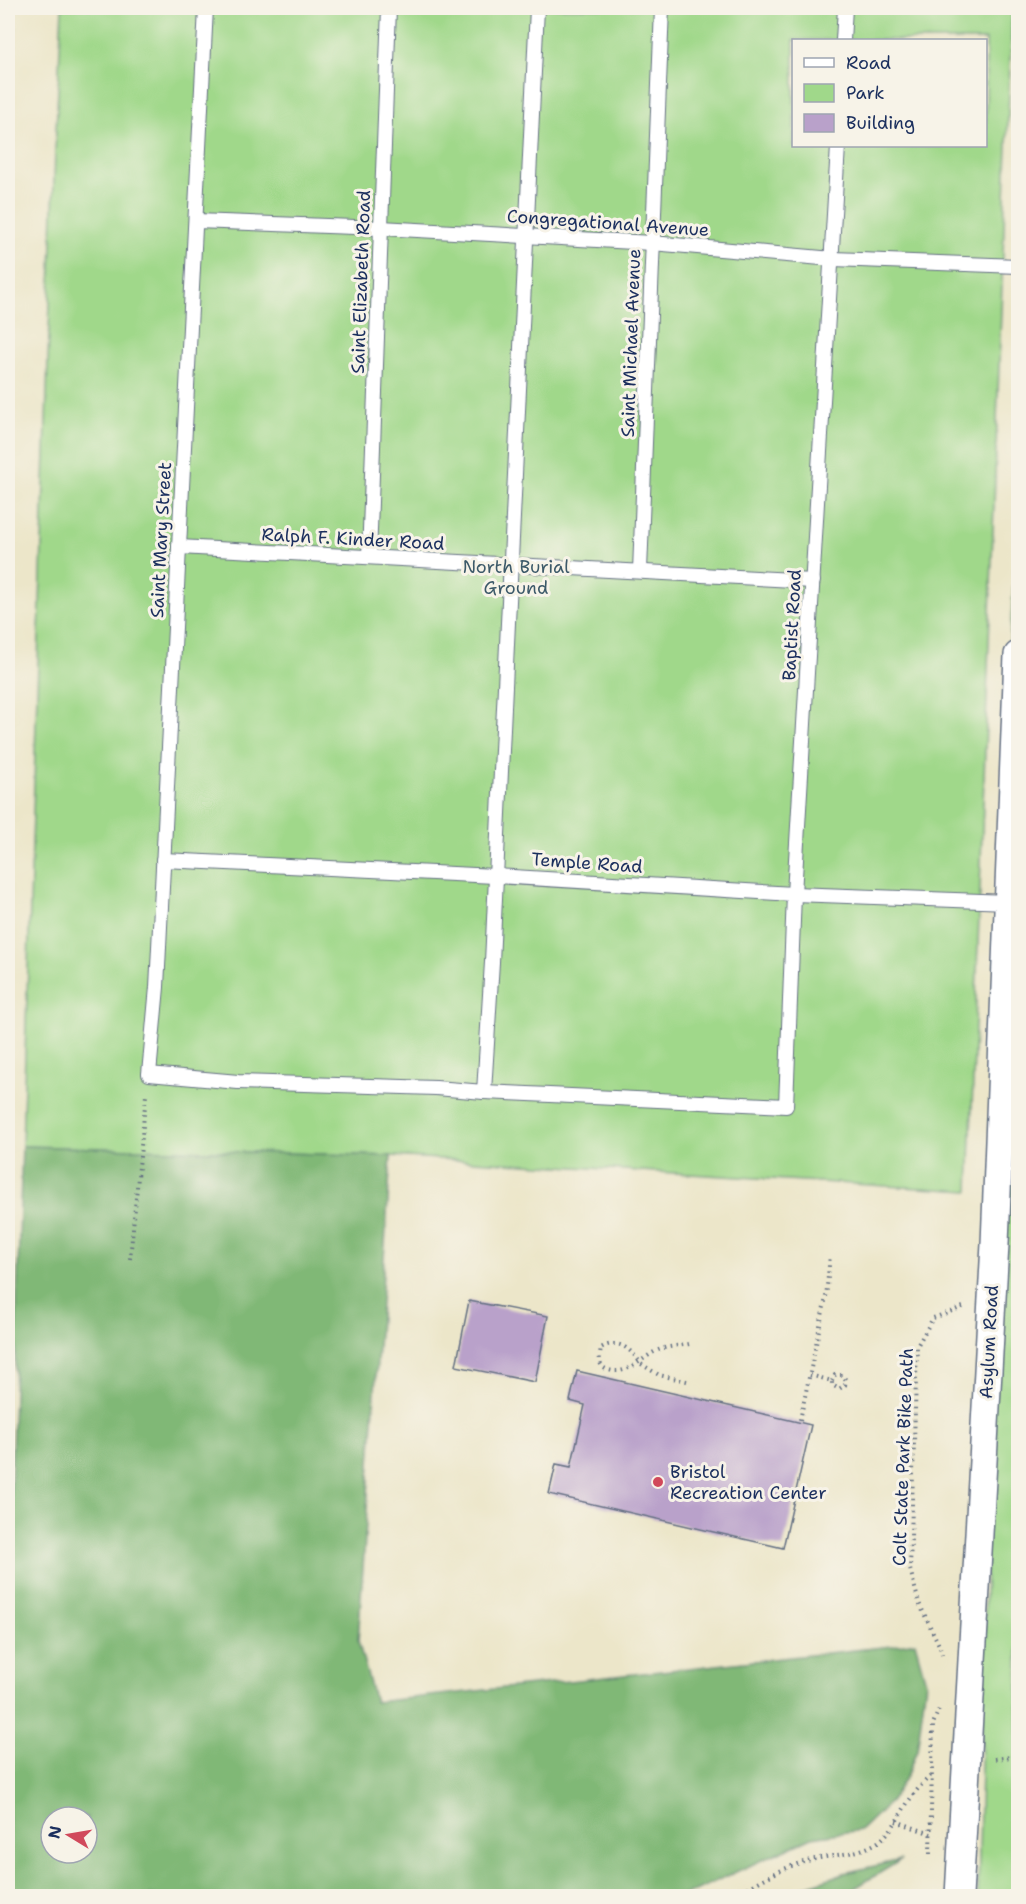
<svg xmlns="http://www.w3.org/2000/svg" width="1026" height="1904" viewBox="0 0 1026 1904" font-family="'Shantell Sans',sans-serif">
<rect width="100%" height="100%" fill="#f7f3e8"/>
<filter id="ink" filterUnits="userSpaceOnUse"><feTurbulence type="fractalNoise" baseFrequency=".0167" numOctaves="2"/><feDisplacementMap in="SourceGraphic" scale="12" xChannelSelector="R" yChannelSelector="G"/><feConvolveMatrix kernelMatrix="1 2 1 2 8 2 1 2 1" color-interpolation-filters="sRGB"/></filter>
<filter id="wash" filterUnits="userSpaceOnUse"><feTurbulence type="fractalNoise" baseFrequency=".008" numOctaves="4" result="noise"/><feDisplacementMap in="SourceGraphic" scale="24" xChannelSelector="R" yChannelSelector="G"/><feGaussianBlur stdDeviation="1.35" result="paint"/><feColorMatrix in="noise" values="0 0 0 0 0 0 0 0 0 0 0 0 0 0 0 0 0 1.4 0 .05"/><feComposite in="paint" operator="in"/></filter>
<g filter="url(#wash)">
<rect width="100%" height="100%" fill="#ece6c9"/>
<g fill="#a0d88a" stroke="#5e8474" stroke-width="1.5" fill-rule="evenodd">
<path d="M62,8H1012L969,1191L391,1156L22,1146L55,151ZM794,40H986V146H794Z"/>
<path d="M1018,518V1896H978L1007,678Z"/>
</g>
<g fill="#80b876" stroke="#4e746a" stroke-width="1.5" fill-rule="evenodd">
<path d="M22,1146L391,1156L358,1641L375,1702L892,1646L915,1642L926,1682L917,1750L907,1775L891,1801L861,1830L812,1837L684,1896H8V1553L10,1518ZM51,1817H87V1853H51Z"/>
<path d="M901,1860L842,1896H779L844,1873Z"/>
</g>
<g id="blocks">
<g fill="#b9a1ca">
<path d="M8,16L14,17L11,70H8Z"/>
<path d="M469,1301L548,1316L535,1382L456,1366Z"/>
<path d="M577,1371L811,1425L783,1548L549,1494L556,1464L571,1467L585,1405L570,1401Z"/>
</g>
</g>
</g>
<g filter="url(#ink)">
<use href="#blocks" fill-opacity="0" stroke="#646f83" stroke-width="1.5"/>
<g fill="none" stroke-linecap="round" stroke-linejoin="round">
<g stroke="#646f83" stroke-width="16">
<g id="service">
<path d="M206,8L157,987L149,1074L238,1082L436,1088L484,1092L492,962L537,8"/>
<path d="M843,40L845,8"/>
<path d="M196,221L381,228L652,243L833,259L1018,266"/>
<path d="M179,547L813,581"/>
<path d="M369,557L389,8"/>
<path d="M640,571L662,8"/>
<path d="M163,860L495,876L794,894L1008,902"/>
<path d="M484,1092L786,1106L794,894L838,146"/>
</g>
</g>
<g stroke="#646f83" stroke-width="30">
<path id="minor" d="M959,1896L995,1244L1018,655"/>
</g>
<g stroke="#646f83" stroke-width="4" stroke-dasharray="1.5 4.5" stroke-linecap="butt">
<path d="M130,1259L146,1095"/>
<path d="M689,1344C680,1346 670,1346 661,1349C643,1355 628,1378 606,1369C597,1365 600,1356 601,1348C618,1338 629,1348 640,1362L641,1364L659,1375L691,1382"/>
<path d="M810,1375L832,1381V1385L839,1389L845,1385L846,1380L842,1375H835L832,1381"/>
<path d="M800,1420L826,1297L830,1255"/>
<path d="M942,1655L940,1647L919,1603L910,1569L917,1346L933,1318L963,1307"/>
<path d="M995,1759L1018,1756"/>
<path d="M896,1821L931,1834"/>
<path d="M930,1854L933,1724L939,1709"/>
<path d="M732,1896C756,1884 780,1868 807,1861C831,1854 856,1856 878,1842C892,1832 899,1816 908,1802C915,1792 923,1782 933,1774"/>
</g>
<use href="#service" stroke="#fff" stroke-width="14"/>
<use href="#minor" stroke="#fff" stroke-width="27"/>
</g>
</g>
<circle fill="#d1495b" stroke="#f7f3e8" stroke-width="2" cx="658" cy="1482" r="6"/>
<g text-anchor="middle" stroke-width="6" stroke-linejoin="round" paint-order="stroke">
<g font-size="18" fill="#1b2f5e" stroke="#f7f3e8">
<text transform="translate(608 223) rotate(4)" y="6">Congregational Avenue</text>
<text transform="translate(361 282) rotate(-88)" y="6">Saint Elizabeth Road</text>
<text transform="translate(631 343) rotate(-88)" y="6">Saint Michael Avenue</text>
<text transform="translate(353 539) rotate(3)" y="6">Ralph F. Kinder Road</text>
<text transform="translate(161 540) rotate(-87)" y="6">Saint Mary Street</text>
<text transform="translate(792 625) rotate(-87)" y="6">Baptist Road</text>
<text transform="translate(587 863) rotate(4)" y="6">Temple Road</text>
<text transform="translate(989 1342) rotate(-87)" y="6">Asylum Road</text>
<text transform="translate(903 1457) rotate(-88)" y="6">Colt State Park Bike Path</text>
</g>
<g font-size="18" fill="#3c5969" stroke="#f7f3e8">
<text x="516" y="573">North Burial<tspan x="516" dy="21">Ground</tspan></text>
</g>
<g font-size="18" fill="#1b2f5e" stroke="#f7f3e8" text-anchor="start">
<text x="670" y="1478">Bristol<tspan x="670" dy="21">Recreation Center</tspan></text>
</g>
</g>
<rect width="1026" height="1904" fill="none" stroke="#f7f3e8" stroke-width="30"/>
<rect x="792" y="39" width="195" height="108" fill="#f7f3e8" stroke="#9fa5b1" stroke-width="1.5"/>
<rect x="804" y="58" width="30" height="9" fill="#ffffff" stroke="#9fa5b1" stroke-width="1.5"/>
<text x="846" y="69" font-size="18" fill="#1b2f5e">Road</text>
<rect x="804" y="84" width="30" height="18" fill="#a0d88a" stroke="#9fa5b1" stroke-width="1.5"/>
<text x="846" y="99" font-size="18" fill="#1b2f5e">Park</text>
<rect x="804" y="114" width="30" height="18" fill="#b9a1ca" stroke="#9fa5b1" stroke-width="1.5"/>
<text x="846" y="129" font-size="18" fill="#1b2f5e">Building</text>
<g transform="translate(69 1835) rotate(281)"><circle r="28" fill="#f7f3e8" stroke="#9fa5b1" stroke-width="1.5"/>
<path d="M0-4.5L10 22L0 15L-10 22Z" fill="#d1495b"/>
<text y="-9" font-size="16" font-weight="bold" text-anchor="middle" fill="#1b2f5e">N</text>
</g>
</svg>
